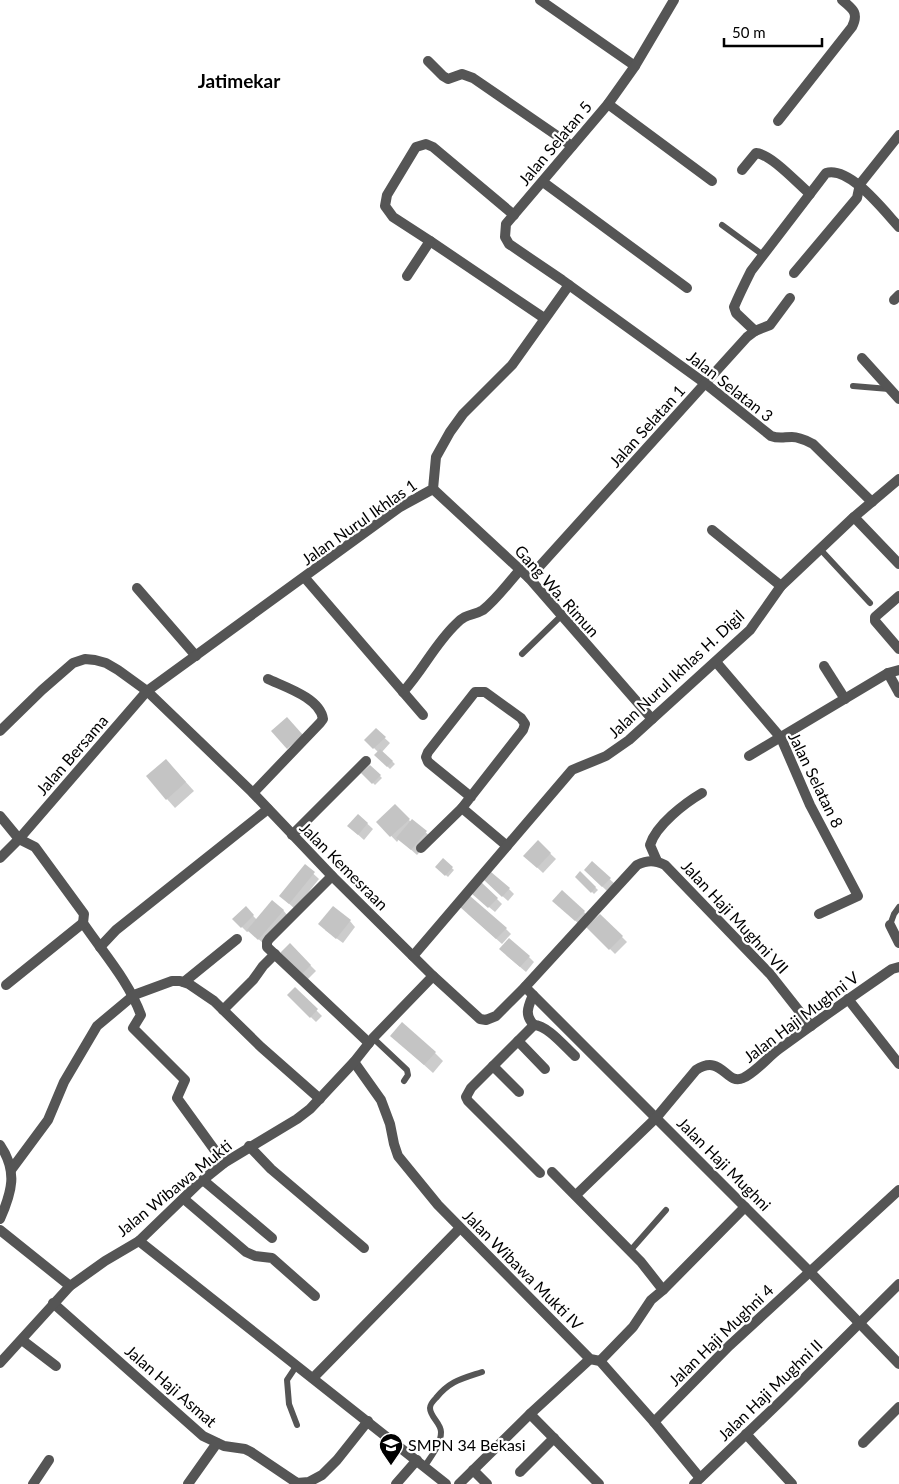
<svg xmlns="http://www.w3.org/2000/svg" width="899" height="1484" viewBox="0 0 899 1484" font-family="Lato,sans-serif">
<rect width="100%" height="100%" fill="#fff"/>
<g fill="#0003">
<path d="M376,730L390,743L382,752L395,764L390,769L376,755L378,752L366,740Z"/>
<path d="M370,766L382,778L375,785L363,773Z"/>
<path d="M174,769L194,791L175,808L167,799Z"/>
<path d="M395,806L411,822L413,821L432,838L417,855L399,839L397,842L378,822Z"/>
<path d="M358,815L373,829L364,840L354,831Z"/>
<path d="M538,842L556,859L543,873L525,856Z"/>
<path d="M443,860L454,870L448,877L437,867Z"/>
<path d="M592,863L615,884L608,892L585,870Z"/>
<path d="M305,866L319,879L295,909L286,901Z"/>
<path d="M580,873L598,890L594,894L577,877Z"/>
<path d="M491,886L509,889L514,894L508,901Z"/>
<path d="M478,898L497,899L502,904L495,912Z"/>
<path d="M560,906L584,912L589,917L581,926Z"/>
<path d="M246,908L257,920L283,910L288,916L264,944L249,931L247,932L234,919Z"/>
<path d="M467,913L506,929L511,934L502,944Z"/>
<path d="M600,915L627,942L615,954L588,927Z"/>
<path d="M350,921L355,927L343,943L325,930Z"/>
<path d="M290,945L316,971L307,980L281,954Z"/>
<path d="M506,955L529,957L534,962L526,972Z"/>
<path d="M295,989L322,1016L316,1022L288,995Z"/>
<path d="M401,1044L435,1053L443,1061L433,1073Z"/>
</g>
<g fill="#c4c4c4">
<path d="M287,717L303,735L287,749L271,731Z"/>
<path d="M376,728L386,737L373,749L364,740Z"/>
<path d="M380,749L393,761L387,767L374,755Z"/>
<path d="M166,759L186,782L166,800L146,776Z"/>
<path d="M370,765L381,775L372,784L361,773Z"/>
<path d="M395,804L410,819L390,837L376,822Z"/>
<path d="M358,814L368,823L358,835L347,826Z"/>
<path d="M412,819L427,831L411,850L396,838Z"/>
<path d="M538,840L551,853L537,868L523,856Z"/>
<path d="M443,858L453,867L445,876L435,867Z"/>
<path d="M592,861L611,878L602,887L584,870Z"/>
<path d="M305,864L315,872L289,904L279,896Z"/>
<path d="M580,871L596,887L591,893L575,877Z"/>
<path d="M491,872L510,888L502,897L484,880Z"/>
<path d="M481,882L498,898L488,908L471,893Z"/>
<path d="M562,890L585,911L575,921L552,901Z"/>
<path d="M470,896L507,928L496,939L460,907Z"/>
<path d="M272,900L284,910L258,940L247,930Z"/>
<path d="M246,906L254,915L241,928L232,919Z"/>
<path d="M333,906L351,920L336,939L318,924Z"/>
<path d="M600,914L623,936L609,950L586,927Z"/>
<path d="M509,938L530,956L520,967L499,949Z"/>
<path d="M290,943L311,965L301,975L279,954Z"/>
<path d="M295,987L318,1009L310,1018L287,995Z"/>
<path d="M402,1022L436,1052L424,1065L390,1036Z"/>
</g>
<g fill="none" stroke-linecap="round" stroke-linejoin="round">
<g stroke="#555" stroke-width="6">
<path d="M722,225L763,255"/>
<path d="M853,386L889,389"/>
<path d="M820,549L870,603"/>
<path d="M522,654L561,616"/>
<path d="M890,925L894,914L899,907"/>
<path d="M373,1038L407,1070L408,1075L404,1081"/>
<path d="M630,1251L666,1210"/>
<path d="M297,1365L287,1380L289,1404L297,1425"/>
<path d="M425,1466C431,1456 441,1445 441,1432C441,1423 430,1417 430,1408C430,1404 433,1401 436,1398C450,1381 461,1379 482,1372"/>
</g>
<g stroke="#555" stroke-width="10">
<path d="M540,0L635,66"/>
<path d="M674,0L635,66L608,104L506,224L505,237L509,244L562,280L706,384L771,436C779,439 784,437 792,437C800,437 807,441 813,444L872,502"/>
<path d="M428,61L443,76L448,79L462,74L473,78L572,146"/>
<path d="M608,104L712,181"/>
<path d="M778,121L852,27C859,13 853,9 842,0"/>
<path d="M742,170L756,153C771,154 798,184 810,194"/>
<path d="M543,182L687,288"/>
<path d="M860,184L899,135"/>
<path d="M430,241L544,318"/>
<path d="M794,273L857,198L860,184"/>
<path d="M407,276L430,241L393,217L385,206L387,195L416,147L426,144L433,147L514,215"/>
<path d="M894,300L899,295"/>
<path d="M755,331L736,313L734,307C739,295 745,283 751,271L826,173C850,166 884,211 899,227"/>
<path d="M862,358L899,399"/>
<path d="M433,489L529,578L652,719"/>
<path d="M854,517L899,564"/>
<path d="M712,530L781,586"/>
<path d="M305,578L423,715"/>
<path d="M529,578L747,337L755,331L770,325L790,298"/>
<path d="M137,588L196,656"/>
<path d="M899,596L875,617V621L899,649"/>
<path d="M716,662L781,738L810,805L858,896L819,914"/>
<path d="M824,666L845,699"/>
<path d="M888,673L899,693"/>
<path d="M403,692C423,670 435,644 456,624C466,613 473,616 483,610C497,599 508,583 520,570"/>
<path d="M0,731L42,690L73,663L85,659L95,660L106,663L118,670L147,691L253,793L332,876L433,976L480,1019L486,1020L496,1016L525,987L637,865C648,860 654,860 665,865L770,974L811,1026"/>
<path d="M749,756L888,673L899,670"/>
<path d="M253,793L320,723L323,719C320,698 285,687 268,679"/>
<path d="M471,797L428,762L426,757L428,752L475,692H485L521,718L525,724L523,730L462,808L507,846"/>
<path d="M0,816L19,839L35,847L84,914L83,923C104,954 128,980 141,1015L133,1028L185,1080L177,1098L224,1163"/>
<path d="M292,835L366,761"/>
<path d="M421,848L462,808"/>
<path d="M0,858L19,839L147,691L400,507L433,489L436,457L450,432L463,414L512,365L569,285"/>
<path d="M657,861L650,845C656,825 685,803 702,793"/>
<path d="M332,876L269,939L267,942V947L369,1043"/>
<path d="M890,925L899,943"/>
<path d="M100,947L116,930L268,809"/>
<path d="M413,956L572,770L606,756L629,740L750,630L781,586L854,517L899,479"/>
<path d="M184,982L237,939"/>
<path d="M6,985L83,923"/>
<path d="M525,987L809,1271L899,1364"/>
<path d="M533,995C528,1007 524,1015 534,1025"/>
<path d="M848,999L899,1064"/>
<path d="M223,1010L253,980L263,966L275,954"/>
<path d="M518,1041L545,1069"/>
<path d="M354,1062L381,1100L390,1124L394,1144L398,1156L438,1205L590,1359L600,1361L654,1422L700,1478"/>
<path d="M493,1066L519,1092"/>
<path d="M0,1145C18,1171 12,1192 0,1219"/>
<path d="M249,1146L271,1169L364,1248"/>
<path d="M11,1170L48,1120L64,1082L97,1026L134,995L172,981H180L189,984L214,1001L261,1047L320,1099"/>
<path d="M552,1172L641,1262L663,1290L651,1300L633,1327L600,1361"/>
<path d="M540,1173L468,1101L466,1097L471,1088L534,1025C547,1025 565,1047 575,1056"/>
<path d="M203,1180L272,1238"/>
<path d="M576,1195L656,1118L696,1070C722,1053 726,1086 743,1078C755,1073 768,1057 779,1049C816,1022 854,995 892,969L899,967"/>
<path d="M184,1199L246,1252L255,1256L272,1258L315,1296"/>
<path d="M0,1230L70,1286"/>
<path d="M139,1241L446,1484"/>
<path d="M663,1290L745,1207"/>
<path d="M53,1303L203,1436L224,1446L245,1449L251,1452L297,1483L309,1482L322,1475L337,1460L368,1421"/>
<path d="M22,1340L56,1366"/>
<path d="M0,1363L70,1286L105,1261L139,1241L199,1183L224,1163L297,1119L310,1109L354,1062L373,1038L433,976"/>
<path d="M313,1378L460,1228"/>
<path d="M530,1414L599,1484"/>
<path d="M654,1422L729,1346L899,1190"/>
<path d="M746,1434L792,1484"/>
<path d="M863,1443L899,1407"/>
<path d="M473,1470L487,1484"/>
<path d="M520,1472L554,1438"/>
<path d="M33,1484L49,1460"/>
<path d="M188,1484L217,1443"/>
<path d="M396,1484L417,1460"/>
<path d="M459,1484L530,1414L590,1359"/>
<path d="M694,1484L783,1399L899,1284"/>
</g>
</g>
<defs>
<g id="school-pin" transform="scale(1.25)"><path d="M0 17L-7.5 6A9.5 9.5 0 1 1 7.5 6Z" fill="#000" stroke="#fff"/><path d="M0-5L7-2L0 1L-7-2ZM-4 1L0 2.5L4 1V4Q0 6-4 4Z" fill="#fff"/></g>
</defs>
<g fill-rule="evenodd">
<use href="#school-pin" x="391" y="1445"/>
</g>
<g text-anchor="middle" stroke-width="4.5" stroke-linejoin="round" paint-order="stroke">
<g font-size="16" fill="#000" stroke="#fff">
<text transform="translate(555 143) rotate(-50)" y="6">Jalan Selatan 5</text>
<text transform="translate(730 386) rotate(38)" y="6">Jalan Selatan 3</text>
<text transform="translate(647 426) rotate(-48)" y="6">Jalan Selatan 1</text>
<text transform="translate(359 522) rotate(-35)" y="6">Jalan Nurul Ikhlas 1</text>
<text transform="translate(557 591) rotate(48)" y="6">Gang Wa. Rimun</text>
<text transform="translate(676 674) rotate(-43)" y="6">Jalan Nurul Ikhlas H. Digil</text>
<text transform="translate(72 755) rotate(-49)" y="6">Jalan Bersama</text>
<text transform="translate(816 780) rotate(64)" y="6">Jalan Selatan 8</text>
<text transform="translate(344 866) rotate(45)" y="6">Jalan Kemesraan</text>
<text transform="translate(735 917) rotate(47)" y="6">Jalan Haji Mughni VII</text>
<text transform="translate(801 1017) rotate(-37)" y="6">Jalan Haji Mughni V</text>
<text transform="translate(724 1164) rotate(45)" y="6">Jalan Haji Mughni</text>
<text transform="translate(174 1188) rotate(-39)" y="6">Jalan Wibawa Mukti</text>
<text transform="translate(523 1270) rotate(45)" y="6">Jalan Wibawa Mukti IV</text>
<text transform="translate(721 1335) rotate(-44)" y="6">Jalan Haji Mughni 4</text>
<text transform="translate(171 1386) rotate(41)" y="6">Jalan Haji Asmat</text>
<text transform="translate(770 1390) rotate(-44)" y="6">Jalan Haji Mughni II</text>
</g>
<g font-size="16" fill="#000" stroke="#fff" text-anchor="start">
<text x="408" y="1451">SMPN 34 Bekasi</text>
</g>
<g font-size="19" font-weight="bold" fill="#000" stroke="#fff">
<text x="239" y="88">Jatimekar</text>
</g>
</g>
<path d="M724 38v8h98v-8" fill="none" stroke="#000000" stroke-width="2.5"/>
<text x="732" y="38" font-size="15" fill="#000000" stroke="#ffffff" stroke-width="4" paint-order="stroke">50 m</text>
</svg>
